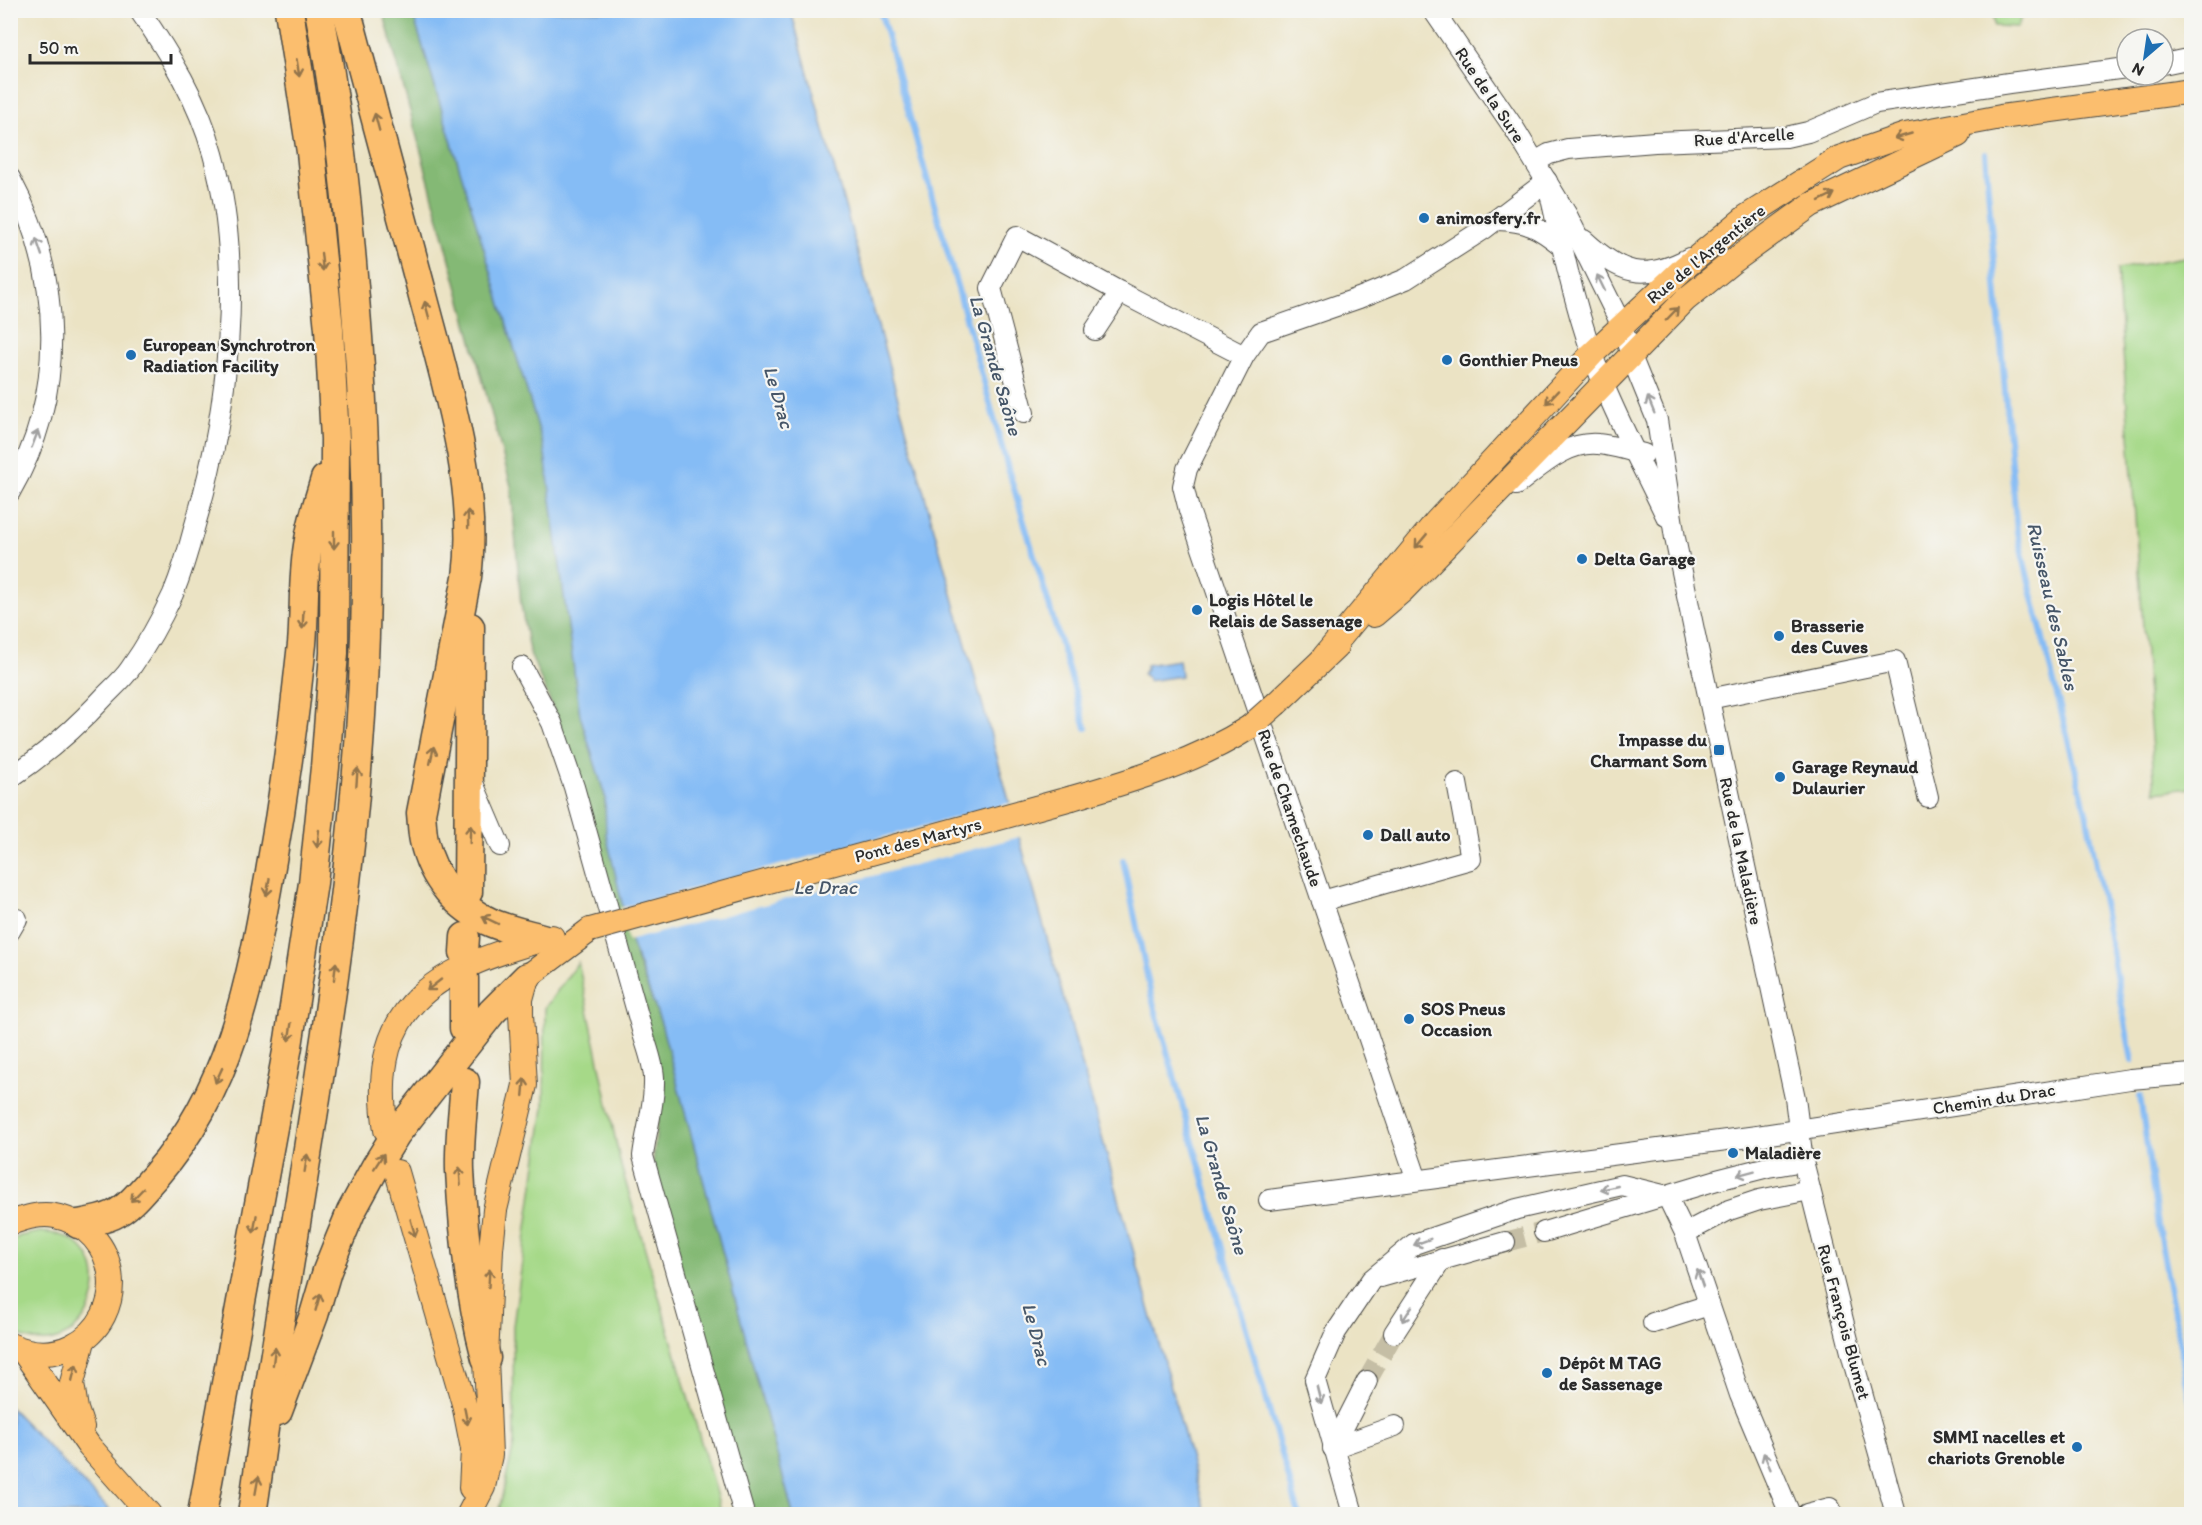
<svg xmlns="http://www.w3.org/2000/svg" width="2202" height="1525" viewBox="0 0 2202 1525" font-family="Itim,sans-serif">
<rect width="100%" height="100%" fill="#f6f6f2"/>
<filter id="ink" filterUnits="userSpaceOnUse"><feTurbulence type="fractalNoise" baseFrequency=".0167" numOctaves="2"/><feDisplacementMap in="SourceGraphic" scale="12" xChannelSelector="R" yChannelSelector="G"/><feConvolveMatrix kernelMatrix="1 2 1 2 8 2 1 2 1" color-interpolation-filters="sRGB"/></filter>
<filter id="wash" filterUnits="userSpaceOnUse"><feTurbulence type="fractalNoise" baseFrequency=".008" numOctaves="4" result="noise"/><feDisplacementMap in="SourceGraphic" scale="24" xChannelSelector="R" yChannelSelector="G"/><feGaussianBlur stdDeviation="1.35" result="paint"/><feColorMatrix in="noise" values="0 0 0 0 0 0 0 0 0 0 0 0 0 0 0 0 0 1.4 0 .05"/><feComposite in="paint" operator="in"/></filter>
<g filter="url(#wash)">
<rect width="100%" height="100%" fill="#ebe3c4"/>
<g fill="#a6d988" stroke="#68825a" stroke-width="1.5">
<path d="M1993,11V10L2030,11L2021,18L2017,27L1994,26Z"/>
<path d="M2191,256V788L2155,792L2117,269Z"/>
<path d="M578,962L621,1166L722,1514H498L514,1444L513,1326L544,1107L545,1008Z"/>
<path d="M40,1232C140,1236 88,1382 10,1330L11,1241L20,1236Z"/>
</g>
<path fill="#84b974" stroke="#587250" stroke-width="1.5" d="M383,11H412L544,447L580,715L605,796L606,834L637,961L661,1023L793,1514H748L652,1172L660,1098L558,720L529,651L521,605L511,486Z"/>
<g fill="#85bcf5" stroke="#587490" stroke-width="1.5">
<path d="M412,11H791L1206,1514H793L661,1023L631,942L606,834L605,796L580,715L544,447Z"/>
<path d="M1179,660L1181,676L1148,681V678L1143,674L1146,669V665Z"/>
<path d="M11,1408L113,1514H11Z"/>
</g>
<path fill="#ebe3c4" d="M1013,802L1023,836L628,941L620,908Z"/>
<g fill="none" stroke-linecap="round" stroke-linejoin="round">
<g stroke="#85bcf5" stroke-width="6">
<path d="M880,10L1009,472L1086,728"/>
<path d="M1985,153L2017,533L2087,816L2132,1061"/>
<path d="M1123,860L1151,995L1299,1514"/>
<path d="M2140,1096L2158,1226L2192,1411"/>
</g>
</g>
</g>
<g filter="url(#ink)">
<g fill="none" stroke-linecap="round" stroke-linejoin="round">
<g stroke="#c5bea5" stroke-width="20" stroke-dasharray="20 10" stroke-linecap="butt">
<path d="M1505,1242L1544,1232"/>
<path d="M1367,1381L1394,1333"/>
</g>
<g stroke="#484742" stroke-width="22">
<g id="minor">
<path d="M1433,10L1514,128L1567,215L1622,326L1631,356L1657,420L1675,538L1694,630L1795,1098L1803,1161L1855,1368L1896,1514"/>
<path d="M2163,64L2192,58"/>
<path d="M1535,162L1549,154L1568,149L1655,142L1786,137L1808,132L1876,103L2009,83L2127,68"/>
<path d="M10,178C63,276 67,394 10,492"/>
<path d="M1551,198C1565,261 1579,324 1603,383C1622,429 1645,472 1666,516"/>
<path d="M1497,220C1527,221 1539,227 1562,246"/>
<path d="M1584,240C1621,274 1643,282 1689,258"/>
<path d="M1095,330L1120,292L1244,356"/>
<path d="M1024,413L991,288L1017,236L1120,292"/>
<path d="M1516,485C1540,467 1566,441 1598,444C1613,445 1629,451 1644,454"/>
<path d="M522,667L552,723L574,787L644,1037C648,1050 654,1066 654,1079C655,1105 646,1130 643,1156L744,1514"/>
<path d="M1709,699L1895,661L1928,797"/>
<path d="M10,778C46,754 77,727 106,695C114,687 124,678 130,669C147,645 161,620 173,594C182,572 189,548 195,525C228,413 245,268 213,154C199,102 170,54 139,10"/>
<path d="M473,783L500,846"/>
<path d="M1322,901L1471,859L1457,783"/>
<path d="M10,931L17,919"/>
<path d="M1417,1180L1189,510L1183,486L1187,469L1244,356L1261,332L1359,298L1406,279L1484,229L1547,181"/>
<path d="M1269,1200L1757,1136L2130,1079L2192,1074"/>
<path d="M1544,1232L1717,1180L1768,1167L1803,1161"/>
<path d="M1381,1277L1505,1242"/>
<path d="M1653,1323L1709,1305"/>
<path d="M1394,1333L1442,1259"/>
<path d="M1333,1448L1367,1381"/>
<path d="M1333,1448L1395,1426"/>
<path d="M1353,1514L1315,1380L1336,1332L1371,1280L1414,1244L1517,1209L1622,1185L1667,1196L1685,1233"/>
<path d="M1790,1514L1740,1395L1685,1233L1729,1210L1759,1200L1810,1190"/>
<path d="M1807,1514L1830,1508L1833,1514"/>
</g>
</g>
<g stroke="#484742" stroke-width="26">
<g id="major">
<path d="M1374,615L1402,591L1685,300L1732,262L1811,205L1958,135"/>
<path d="M1324,657L1436,522L1592,354L1684,268L1746,217L1839,158L1905,135L2001,117L2192,91"/>
<path d="M1277,703L1336,647"/>
<path d="M1072,798C1134,780 1195,762 1250,727"/>
<path d="M386,1130C366,999 443,967 552,937"/>
<path d="M397,1172L464,1404L473,1449L471,1488"/>
<path d="M10,1223C25,1218 39,1213 55,1216C121,1229 131,1317 72,1346C52,1356 30,1354 10,1345"/>
<path d="M23,1351L89,1446L149,1514"/>
<path d="M82,1427L76,1409L72,1383L83,1341"/>
<path d="M469,1514L483,1487L490,1455L486,1358L491,1249L495,1210L525,1085L521,1014V999L527,977L590,930"/>
</g>
</g>
<g stroke="#484742" stroke-width="31">
<g id="highway">
<path d="M345,10L349,19C374,110 398,201 422,292C445,380 479,486 467,577L421,813C422,822 422,832 424,841C432,878 457,908 492,923C509,930 528,934 545,939"/>
<path d="M468,892L470,627"/>
<path d="M464,952L465,937"/>
<path d="M464,978V1028"/>
<path d="M465,1082C463,1111 459,1141 460,1170C463,1233 470,1297 486,1358"/>
<path d="M78,1224C89,1222 102,1220 113,1215C130,1207 143,1189 156,1175C230,1090 250,986 269,878C283,801 294,723 302,644C305,610 302,574 309,540C312,520 319,499 325,479"/>
<path d="M278,1411L314,1315L327,1271L339,1241L351,1212L376,1166L396,1134L492,1012L527,977"/>
<path d="M202,1514L288,1046L313,883L325,767L334,653L335,439L329,329L311,152L289,10"/>
<path d="M252,1514C261,1457 267,1399 277,1341C310,1133 348,926 361,716C371,569 366,421 353,275C346,186 336,98 319,10"/>
</g>
</g>
<use href="#minor" stroke="#fff" stroke-width="20"/>
<use href="#major" stroke="#fbbe6e" stroke-width="24"/>
<use href="#highway" stroke="#fbbe6e" stroke-width="28"/>
<g stroke="#484742" stroke-width="26" stroke-linecap="butt">
<g id="major-bridge">
<path d="M1250,727L1277,703"/>
<path d="M590,930L1072,798"/>
</g>
</g>
<use href="#major-bridge" stroke="#fbbe6e" stroke-width="24"/>
</g>
<defs><path id="oneway-shaft" d="M-6 0H5M1.5-3L5.5 0L1.5 3" fill="none" stroke-width="1.6" stroke-linecap="round" stroke-linejoin="round" transform="scale(1.5)"/></defs>
<g stroke="#93744c">
<use href="#oneway-shaft" transform="translate(298 68) rotate(81)"/>
<use href="#oneway-shaft" transform="translate(377 122) rotate(-105)"/>
<use href="#oneway-shaft" transform="translate(1903 136) rotate(164)"/>
<use href="#oneway-shaft" transform="translate(1827 197) rotate(-26)"/>
<use href="#oneway-shaft" transform="translate(322 262) rotate(84)"/>
<use href="#oneway-shaft" transform="translate(427 310) rotate(-105)"/>
<use href="#oneway-shaft" transform="translate(1672 314) rotate(-46)"/>
<use href="#oneway-shaft" transform="translate(1552 397) rotate(133)"/>
<use href="#oneway-shaft" transform="translate(468 519) rotate(-91)"/>
<use href="#oneway-shaft" transform="translate(334 540) rotate(90)"/>
<use href="#oneway-shaft" transform="translate(1421 541) rotate(130)"/>
<use href="#oneway-shaft" transform="translate(303 620) rotate(93)"/>
<use href="#oneway-shaft" transform="translate(432 755) rotate(-78)"/>
<use href="#oneway-shaft" transform="translate(357 777) rotate(-86)"/>
<use href="#oneway-shaft" transform="translate(470 834) rotate(-88)"/>
<use href="#oneway-shaft" transform="translate(318 839) rotate(96)"/>
<use href="#oneway-shaft" transform="translate(268 887) rotate(100)"/>
<use href="#oneway-shaft" transform="translate(490 920) rotate(-154)"/>
<use href="#oneway-shaft" transform="translate(335 971) rotate(-83)"/>
<use href="#oneway-shaft" transform="translate(434 985) rotate(142)"/>
<use href="#oneway-shaft" transform="translate(290 1032) rotate(99)"/>
<use href="#oneway-shaft" transform="translate(219 1075) rotate(115)"/>
<use href="#oneway-shaft" transform="translate(524 1087) rotate(-85)"/>
<use href="#oneway-shaft" transform="translate(379 1161) rotate(-57)"/>
<use href="#oneway-shaft" transform="translate(306 1163) rotate(-81)"/>
<use href="#oneway-shaft" transform="translate(460 1176) rotate(-94)"/>
<use href="#oneway-shaft" transform="translate(137 1195) rotate(134)"/>
<use href="#oneway-shaft" transform="translate(255 1224) rotate(100)"/>
<use href="#oneway-shaft" transform="translate(413 1228) rotate(74)"/>
<use href="#oneway-shaft" transform="translate(489 1278) rotate(-87)"/>
<use href="#oneway-shaft" transform="translate(318 1302) rotate(-74)"/>
<use href="#oneway-shaft" transform="translate(274 1356) rotate(-83)"/>
<use href="#oneway-shaft" transform="translate(74 1373) rotate(-76)"/>
<use href="#oneway-shaft" transform="translate(466 1416) rotate(79)"/>
<use href="#oneway-shaft" transform="translate(257 1485) rotate(-80)"/>
</g>
<g stroke="#a0a0a0">
<use href="#oneway-shaft" transform="translate(39 247) rotate(-109)"/>
<use href="#oneway-shaft" transform="translate(1601 283) rotate(-116)"/>
<use href="#oneway-shaft" transform="translate(1651 405) rotate(-112)"/>
<use href="#oneway-shaft" transform="translate(35 439) rotate(-69)"/>
<use href="#oneway-shaft" transform="translate(1746 1173) rotate(165)"/>
<use href="#oneway-shaft" transform="translate(1609 1188) rotate(167)"/>
<use href="#oneway-shaft" transform="translate(1422 1242) rotate(159)"/>
<use href="#oneway-shaft" transform="translate(1700 1278) rotate(-109)"/>
<use href="#oneway-shaft" transform="translate(1407 1314) rotate(123)"/>
<use href="#oneway-shaft" transform="translate(1319 1395) rotate(76)"/>
<use href="#oneway-shaft" transform="translate(1767 1461) rotate(-113)"/>
</g>
</g>
<g fill="#1f6fb2" stroke="#f6f6f2" stroke-width="2">
<circle cx="1424" cy="218" r="6"/>
<circle cx="131" cy="355" r="6"/>
<circle cx="1447" cy="360" r="6"/>
<circle cx="1582" cy="559" r="6"/>
<circle cx="1197" cy="610" r="6"/>
<circle cx="1779" cy="636" r="6"/>
<rect x="1713" y="744" width="12" height="12" rx="3"/>
<circle cx="1780" cy="777" r="6"/>
<circle cx="1368" cy="835" r="6"/>
<circle cx="1409" cy="1019" r="6"/>
<circle cx="1733" cy="1153" r="6"/>
<circle cx="1547" cy="1373" r="6"/>
<circle cx="2077" cy="1447" r="6"/>
</g>
<g text-anchor="middle" stroke-width="4.5" stroke-linejoin="round" paint-order="stroke">
<g font-size="18" fill="#2b2b2b" stroke="#f6f6f2">
<text transform="translate(1490 95) rotate(56)" y="6">Rue de la Sure</text>
<text transform="translate(1744 137) rotate(-4)" y="6">Rue d'Arcelle</text>
<text transform="translate(1706 254) rotate(-39)" y="6">Rue de l'Argentière</text>
<text transform="translate(1290 808) rotate(71)" y="6">Rue de Chamechaude</text>
<text transform="translate(918 840) rotate(-15)" y="6">Pont des Martyrs</text>
<text transform="translate(1741 851) rotate(78)" y="6">Rue de la Maladière</text>
<text transform="translate(1994 1099) rotate(-9)" y="6">Chemin du Drac</text>
<text transform="translate(1844 1322) rotate(75)" y="6">Rue François Blumet</text>
</g>
<g font-size="18" font-weight="bold" fill="#2b2b2b" stroke="#f6f6f2" text-anchor="start">
<text x="1436" y="224">animosfery.fr</text>
<text x="143" y="351">European Synchrotron<tspan x="143" dy="21">Radiation Facility</tspan></text>
<text x="1459" y="366">Gonthier Pneus</text>
<text x="1594" y="565">Delta Garage</text>
<text x="1209" y="606">Logis Hôtel le<tspan x="1209" dy="21">Relais de Sassenage</tspan></text>
<text x="1791" y="632">Brasserie<tspan x="1791" dy="21">des Cuves</tspan></text>
<text x="1707" y="746" text-anchor="end">Impasse du<tspan x="1707" dy="21">Charmant Som</tspan></text>
<text x="1792" y="773">Garage Reynaud<tspan x="1792" dy="21">Dulaurier</tspan></text>
<text x="1380" y="841">Dall auto</text>
<text x="1421" y="1015">SOS Pneus<tspan x="1421" dy="21">Occasion</tspan></text>
<text x="1745" y="1159">Maladière</text>
<text x="1559" y="1369">Dépôt M TAG<tspan x="1559" dy="21">de Sassenage</tspan></text>
<text x="2065" y="1443" text-anchor="end">SMMI nacelles et<tspan x="2065" dy="21">chariots Grenoble</tspan></text>
</g>
<g font-size="20" font-style="italic" fill="#465668" stroke="#f6f6f2">
<text transform="translate(996 365) rotate(74)" y="7">La Grande Saône</text>
<text transform="translate(779 397) rotate(74)" y="7">Le Drac</text>
<text transform="translate(2053 606) rotate(77)" y="7">Ruisseau des Sables</text>
<text x="825" y="894">Le Drac</text>
<text transform="translate(1222 1184) rotate(74)" y="7">La Grande Saône</text>
<text transform="translate(1037 1334) rotate(75)" y="7">Le Drac</text>
</g>
</g>
<rect width="2202" height="1525" fill="none" stroke="#f6f6f2" stroke-width="36"/>
<g transform="translate(2145 57) rotate(209)"><circle r="28" fill="#f6f6f2" stroke="#a5a5a2" stroke-width="1.5"/>
<path d="M0-4.5L10 22L0 15L-10 22Z" fill="#1f6fb2"/>
<text y="-9" font-size="16" font-weight="bold" text-anchor="middle" fill="#2b2b2b">N</text>
</g>
<path d="M30 54v9h141v-9" fill="none" stroke="#2b2b2b" stroke-width="3"/>
<text x="39" y="54" font-size="18" fill="#2b2b2b" stroke="#f6f6f2" stroke-width="4.5" paint-order="stroke">50 m</text>
</svg>
